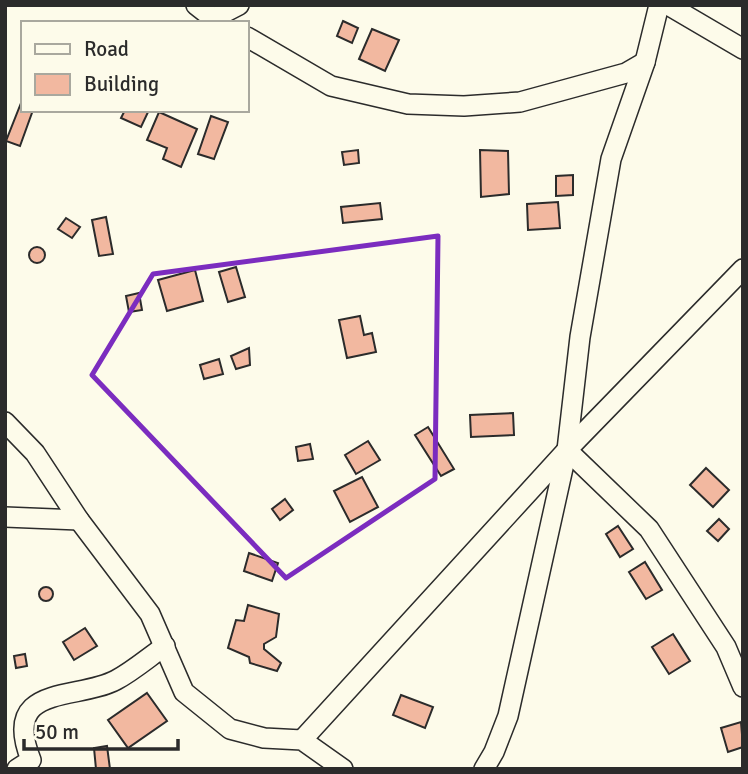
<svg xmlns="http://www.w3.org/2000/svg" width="748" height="774" viewBox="0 0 748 774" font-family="Signika,sans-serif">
<rect width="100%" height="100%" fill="#fdfbea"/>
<g fill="#f2b8a0" stroke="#2b2b2b" stroke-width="2">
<path d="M343,21L358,28L352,43L337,36Z"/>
<path d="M372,29L399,40L385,71L359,59Z"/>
<path d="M21,103L23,110H33L20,146L6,141Z"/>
<path d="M125,110H149L141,127L121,118Z"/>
<path d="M159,112L197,129L181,167L163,159L167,148L147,140Z"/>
<path d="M211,116L228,122L214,159L198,154Z"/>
<path d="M358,150L359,163L344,165L342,152Z"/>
<path d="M480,150L508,151L509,194L481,197Z"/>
<path d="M573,175V195L556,196V176Z"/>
<path d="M558,202L560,228L528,230L527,204Z"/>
<path d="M380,203L382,219L343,223L341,207Z"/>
<path d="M106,217L113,254L99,256L92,220Z"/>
<path d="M66,218L80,227L72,238L58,229Z"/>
<circle cx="37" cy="255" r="8"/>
<path d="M236,267L245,297L228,302L219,272Z"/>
<path d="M195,270L203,301L167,311L158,280Z"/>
<path d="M139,293L142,310L129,312L126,296Z"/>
<path d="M360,316L364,335L372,333L376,352L347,358L339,320Z"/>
<path d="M249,348L250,365L236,369L231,356Z"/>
<path d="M219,359L223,374L204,379L200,365Z"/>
<path d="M513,413L514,435L471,437L470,415Z"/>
<path d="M428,427L454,469L441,476L415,435Z"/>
<path d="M368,441L380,460L356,474L345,455Z"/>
<path d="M310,444L313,459L298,461L296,447Z"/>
<path d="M706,468L729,490L713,507L690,485Z"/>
<path d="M362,477L378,507L350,522L334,491Z"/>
<path d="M285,499L293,510L280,520L272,509Z"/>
<path d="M719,519L729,529L718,541L707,531Z"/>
<path d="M618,526L633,549L620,557L606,534Z"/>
<path d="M249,553L278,563L272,581L244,571Z"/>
<path d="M645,562L662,590L646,599L629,572Z"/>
<circle cx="46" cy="594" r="7"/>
<path d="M248,605L279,614L276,637L264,644V649L281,663L277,671L250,663L249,657L228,648L236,620L244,621Z"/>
<path d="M85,628L97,646L74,660L63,642Z"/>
<path d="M673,634L690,661L669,674L652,647Z"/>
<path d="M25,654L27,666L16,668L14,656Z"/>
<path d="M147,693L167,721L128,748L108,720Z"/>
<path d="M401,695L433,707L425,728L393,715Z"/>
<path d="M741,722L743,747L728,752L721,728Z"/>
<path d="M107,746L110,769H96L94,748Z"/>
</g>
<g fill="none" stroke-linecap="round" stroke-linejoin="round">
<g stroke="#2b2b2b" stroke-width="22">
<g id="street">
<path d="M196,5L219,23"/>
<path d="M668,5L743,49"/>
<path d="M212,19L239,5"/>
<path d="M247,37L331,86L408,104L464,106L520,102L626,73L645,62"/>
<path d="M5,422L35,453L79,520L150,614L184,692L230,729L264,738L302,740L343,769"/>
<path d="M567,450L649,529L726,647L743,687"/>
<path d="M5,517L79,520"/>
<path d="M302,740L567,450L743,269"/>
<path d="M17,769L31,760C0,683 77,701 116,680C133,671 149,657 165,646"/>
<path d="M484,769L494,752L508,716L567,450L580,337L611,159L645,62L659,5"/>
</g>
</g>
<use href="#street" stroke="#fdfbea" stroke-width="19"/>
</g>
<path fill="none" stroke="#7b2cbf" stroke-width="5" stroke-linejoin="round" d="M438,236L435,479L286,578L92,375L153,274Z"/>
<rect width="748" height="774" fill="none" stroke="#2b2b2b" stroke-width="14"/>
<rect x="21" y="21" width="228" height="91" fill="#fdfbea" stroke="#a9a89e" stroke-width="2"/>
<rect x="35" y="44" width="35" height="10" fill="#fdfbea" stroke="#a9a89e" stroke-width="2"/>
<text x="84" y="56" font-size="21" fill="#2b2b2b">Road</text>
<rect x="35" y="74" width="35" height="21" fill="#f2b8a0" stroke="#a9a89e" stroke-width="2"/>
<text x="84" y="91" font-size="21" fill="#2b2b2b">Building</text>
<path d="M24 739v10h154v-10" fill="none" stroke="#2b2b2b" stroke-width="3.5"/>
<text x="35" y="739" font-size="21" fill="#2b2b2b" stroke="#fdfbea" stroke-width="5" paint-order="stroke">50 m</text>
</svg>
